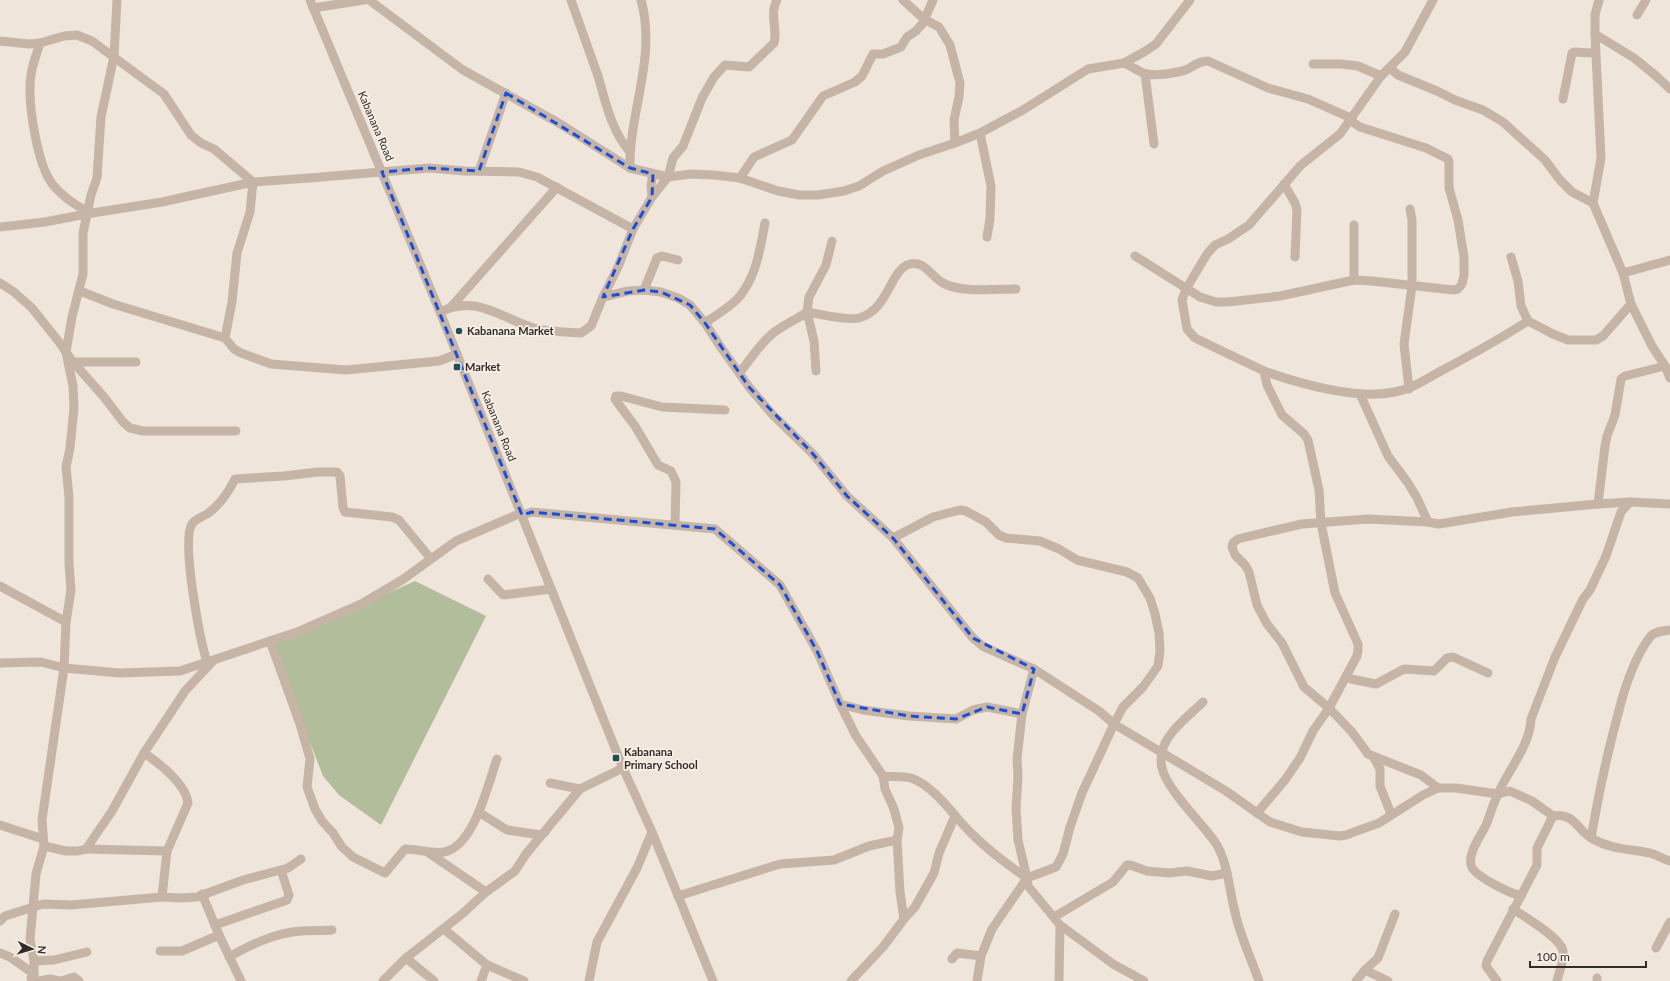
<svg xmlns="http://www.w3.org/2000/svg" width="1670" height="981" viewBox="0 0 1670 981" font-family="Lato,sans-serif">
<rect width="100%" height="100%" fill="#efe5da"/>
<path fill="#b2bd9c" d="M415,581L486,616L381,825L339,795L323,776L272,645Z"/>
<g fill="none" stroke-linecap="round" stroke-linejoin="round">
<g stroke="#c6b5a7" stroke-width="9">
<path d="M310,0L440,312L623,768L652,832L713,981"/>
<path d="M369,0L463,70L557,122L630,168L668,177L691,174L714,175L740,178L778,191L799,195H818L844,191L859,186L883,171L919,155L955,143L980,133L1023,110L1088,69L1124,63L1144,52L1156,44L1190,0"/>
<path d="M571,0C580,25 589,50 598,76C606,103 611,130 630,152"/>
<path d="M903,0L924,19L939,27L950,45L960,83L959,97L954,120L955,143"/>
<path d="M1599,0L1595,15V34L1601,158L1593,203L1623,273L1631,304L1652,346L1665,366L1670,378"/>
<path d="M313,8L364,0"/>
<path d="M1637,15L1646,0"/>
<path d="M1595,34L1634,58L1655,75L1670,89"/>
<path d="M0,41L29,44L40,43L64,36L77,35L92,41L164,94L191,135L201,143L214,149L253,182L250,212L237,253L232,302L225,338"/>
<path d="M40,43C37,53 32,65 31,75C27,101 37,165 53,185C63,197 73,204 87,211"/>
<path d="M1124,63C1130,66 1137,70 1143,73C1153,77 1178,73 1188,69C1195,65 1200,61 1208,61L1268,88L1308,99L1351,118L1354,123L1360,127L1426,148L1448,159L1449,162V188L1458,220L1464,257V275L1462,284L1458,289L1453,290L1372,281L1354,280L1280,296L1228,302H1216L1200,297L1135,256"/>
<path d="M1313,64H1341L1358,66L1381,76"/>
<path d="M1390,68L1398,75L1437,91L1455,100L1483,110L1503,122L1545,160L1560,180L1572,192L1593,203"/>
<path d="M1145,74L1154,144"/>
<path d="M1563,99L1572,53L1574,52L1591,53L1595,51"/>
<path d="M980,133L991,186L990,219L987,237"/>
<path d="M630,168C629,111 657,57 641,0"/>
<path d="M479,171L506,93"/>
<path d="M740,178L754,157L792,140L823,96L855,82L862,76L873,54H883L901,47L907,37L916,31L923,23L933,0"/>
<path d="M1284,184L1295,203L1297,210L1295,257"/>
<path d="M652,197L651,185L653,174"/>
<path d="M1354,225V280"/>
<path d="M0,227L45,222L86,214L162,202L253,182L309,178L429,168L465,171L519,172L537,177L633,229"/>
<path d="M1511,257L1518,281L1521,306L1528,321L1553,334L1568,340H1596L1603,336L1631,304"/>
<path d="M1623,273L1670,260"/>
<path d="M0,283L14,292L32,308L59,342L73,362L104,397L123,422L130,428L143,431H236"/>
<path d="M644,290L657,258L662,256L678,260"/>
<path d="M80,291L113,304L225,338L234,349L241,353L271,364L346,370L439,361L457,354"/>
<path d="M603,297L628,291L644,290L661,292L678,298L690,305L705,323L722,349L749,387L772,414L813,454L847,496L893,538L973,638L984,647L1034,669L1099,711L1114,724L1226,791L1270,822L1302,832L1340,836L1346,835L1379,823L1423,795L1438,788H1456L1498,794L1510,791L1532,801L1553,816C1575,812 1577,831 1593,839C1610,849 1631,849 1650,853C1657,855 1663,859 1670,861"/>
<path d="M451,307L557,187"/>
<path d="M440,312C477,294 500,318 534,328C549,332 566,332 581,333L591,326L603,297L618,267L633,229L652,197L668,177L673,158L683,146L702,98L714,77L725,65L749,67L774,43C778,29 769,14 777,0"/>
<path d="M705,323C717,314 731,307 740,296C757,274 760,249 765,223"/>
<path d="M73,362H136"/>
<path d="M816,371L814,341L807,312L809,297L826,265L832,241"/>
<path d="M1264,371C1300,384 1357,400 1395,392C1412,389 1426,379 1441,371C1471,355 1500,339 1528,321"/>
<path d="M740,372C750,360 760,344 772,334C783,325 796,320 807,312C820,314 847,321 859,318C889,310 890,269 910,264C925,260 931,277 943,283C960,293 996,289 1016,289"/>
<path d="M1409,389L1404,344L1412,286V220L1410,209"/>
<path d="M1360,394L1388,456L1408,483L1417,498L1428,522"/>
<path d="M1598,504L1605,446L1607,436L1615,415L1621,379L1625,376L1665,366"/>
<path d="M522,515L532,512L715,529L780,585L817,651L840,704L856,736L883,776C892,777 903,776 911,778C935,786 955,818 972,834C989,851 1008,865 1027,878L1028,886L1060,925L1113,964L1144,981"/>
<path d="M675,525L676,482L671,471L658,465L635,426L617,402L615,399L616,396H621L662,407L725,410"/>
<path d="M893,538L933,517L960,510L966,511L986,522L999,535L1006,538L1040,541L1059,549L1077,560L1127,572L1138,578L1150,598L1155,614L1159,633L1160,651L1158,666L1143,687L1123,707L1114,724L1082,793L1070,827L1063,854L1056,867L1027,878"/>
<path d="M488,579L503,595L551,589"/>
<path d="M0,586L66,622"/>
<path d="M270,641L300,724L310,759L307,787L315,809L322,821L333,833L342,847L353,857L385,873L405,849C419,849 430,854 444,852C474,847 488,784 497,759"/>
<path d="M213,661L185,691L144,753C159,763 186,784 188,803L167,851L162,897L181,898L197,897L243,880L288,868L301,859"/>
<path d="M207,662C200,640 181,541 192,524C194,520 202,517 207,514C220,505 228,493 235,479L284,476L318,472H337L340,476L343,507L345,512L392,517L399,520L431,559"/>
<path d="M0,663L41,662L64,668L120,673L180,671L297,632L363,603L402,580L456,541L521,513"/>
<path d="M1346,676L1351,679L1376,684L1404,669L1434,671L1447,658L1453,657L1488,673"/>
<path d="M1203,702C1190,715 1164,734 1162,753C1161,757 1161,764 1162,768C1167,790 1202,823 1215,842C1228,861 1229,890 1235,912C1240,936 1251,958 1259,981"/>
<path d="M840,704L863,710L909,716L956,719L973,710L987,707L1022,714"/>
<path d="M1373,756L1421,775L1438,788"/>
<path d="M883,776L885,789L894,809L899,828L897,840L900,892L904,919"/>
<path d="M550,783L580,789"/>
<path d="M480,813L507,830L541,835L545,832"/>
<path d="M1257,813L1285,780L1300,758L1313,731L1329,708L1357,656L1358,650V644L1335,593L1321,523L1319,490L1308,440L1304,434L1282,415L1267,385L1264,371L1195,338L1187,329L1182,300L1186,289L1207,254L1215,245L1228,239L1249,225L1301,165L1340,134L1381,76L1405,52L1433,0"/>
<path d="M1391,814L1380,786V769L1373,756L1368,754L1352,732L1329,708L1304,687L1282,643L1267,624L1257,605L1249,572L1245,565L1235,555L1232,547L1233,543L1238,539L1246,537L1302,524L1368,519L1428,522L1439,524L1512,512L1598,504L1630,502L1670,504"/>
<path d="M0,825L43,839"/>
<path d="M1591,838C1598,798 1606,758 1617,718C1623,693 1634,658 1650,637C1655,631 1664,631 1670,630"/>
<path d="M44,846L66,851H78L86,849L112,811L144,753"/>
<path d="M86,849L167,851"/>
<path d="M429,853L486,892"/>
<path d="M202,894L219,935L241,981"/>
<path d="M678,896L780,864L834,860L869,846L897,840"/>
<path d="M1521,896C1510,893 1473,876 1471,865C1468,852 1481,836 1486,825C1490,815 1493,804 1498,794C1508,770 1530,746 1531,719L1555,657L1583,599L1590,590L1606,556L1621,512L1630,502"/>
<path d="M1513,909C1525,917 1560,937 1563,951C1565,959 1559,972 1557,981"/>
<path d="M1054,917L1113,882L1127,865H1130L1147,871L1169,873L1187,871L1212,876L1227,873"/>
<path d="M0,921L5,916L43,904L71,905L162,897"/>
<path d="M215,925L287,900L289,895L281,870"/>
<path d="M444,929L487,965L524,981"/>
<path d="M1656,948L1670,922"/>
<path d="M160,951H182L219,935"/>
<path d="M0,953L10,957L34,974L31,978"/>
<path d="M229,957C252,944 275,933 301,931C312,930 322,931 332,930"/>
<path d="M406,958L434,981"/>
<path d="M952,959L957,953L981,956"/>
<path d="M34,961L54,960L87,952"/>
<path d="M1365,970L1378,958L1395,914"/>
<path d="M1597,978V981"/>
<path d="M34,981V961L30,939L36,874L44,846L42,820L64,668L66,622L71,590L69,564V497L66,467L70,448L74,408L73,386L66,352L72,317L83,274V233L91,195L97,178L101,117L114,56L117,0"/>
<path d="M39,981L50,979L59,981"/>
<path d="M61,981L74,977L79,981"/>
<path d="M383,981L406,958L462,914L486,892L515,871L526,854L580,789L623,768"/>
<path d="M481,981L487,965"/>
<path d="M589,981L597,942L637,868L652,832"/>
<path d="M851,981L883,947L904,919L915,907L934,873L939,853L955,816"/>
<path d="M977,981L981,956L992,929L1027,878L1018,840L1016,809L1018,776L1017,759L1022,714L1034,669"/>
<path d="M1059,981L1060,925"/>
<path d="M1356,981L1365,970L1388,981"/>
<path d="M1497,981L1486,966L1487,961L1537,865V848L1553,816"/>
</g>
</g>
<path fill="none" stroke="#1d4ed8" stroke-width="3" stroke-dasharray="8 5" stroke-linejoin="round" d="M506,93L630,168L653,174L652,197L633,229L603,297L644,290L661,292L690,305L705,323L749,387L813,454L847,496L893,538L973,638L1034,669L1022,714L987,707L956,719L909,716L840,704L817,651L780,585L715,529L532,512L522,515L382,172L429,168L479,171Z"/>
<g fill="#204f51" stroke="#f7efe6" stroke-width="1.5">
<circle cx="459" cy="331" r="4"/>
<rect x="453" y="363" width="8" height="8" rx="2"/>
<rect x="612" y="754" width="8" height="8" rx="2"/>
</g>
<g text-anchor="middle" stroke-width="3.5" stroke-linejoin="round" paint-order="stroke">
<g font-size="11" fill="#332b27" stroke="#f7efe6">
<text transform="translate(376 126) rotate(67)" y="4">Kabanana Road</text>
<text transform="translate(499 426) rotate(68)" y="4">Kabanana Road</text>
</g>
<g font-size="11" font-weight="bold" fill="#332b27" stroke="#f7efe6" text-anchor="start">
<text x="467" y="335">Kabanana Market</text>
<text x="465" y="371">Market</text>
<text x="624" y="756">Kabanana<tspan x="624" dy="13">Primary School</tspan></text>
</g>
</g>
<g transform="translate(32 949) rotate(95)" stroke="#f7efe6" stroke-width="3" paint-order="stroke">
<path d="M0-3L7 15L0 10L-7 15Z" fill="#332b27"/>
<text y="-6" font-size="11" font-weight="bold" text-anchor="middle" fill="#332b27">N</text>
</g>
<path d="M1530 961v6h116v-6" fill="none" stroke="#332b27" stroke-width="2"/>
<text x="1536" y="961" font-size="12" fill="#332b27" stroke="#f7efe6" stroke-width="3" paint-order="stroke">100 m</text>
</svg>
